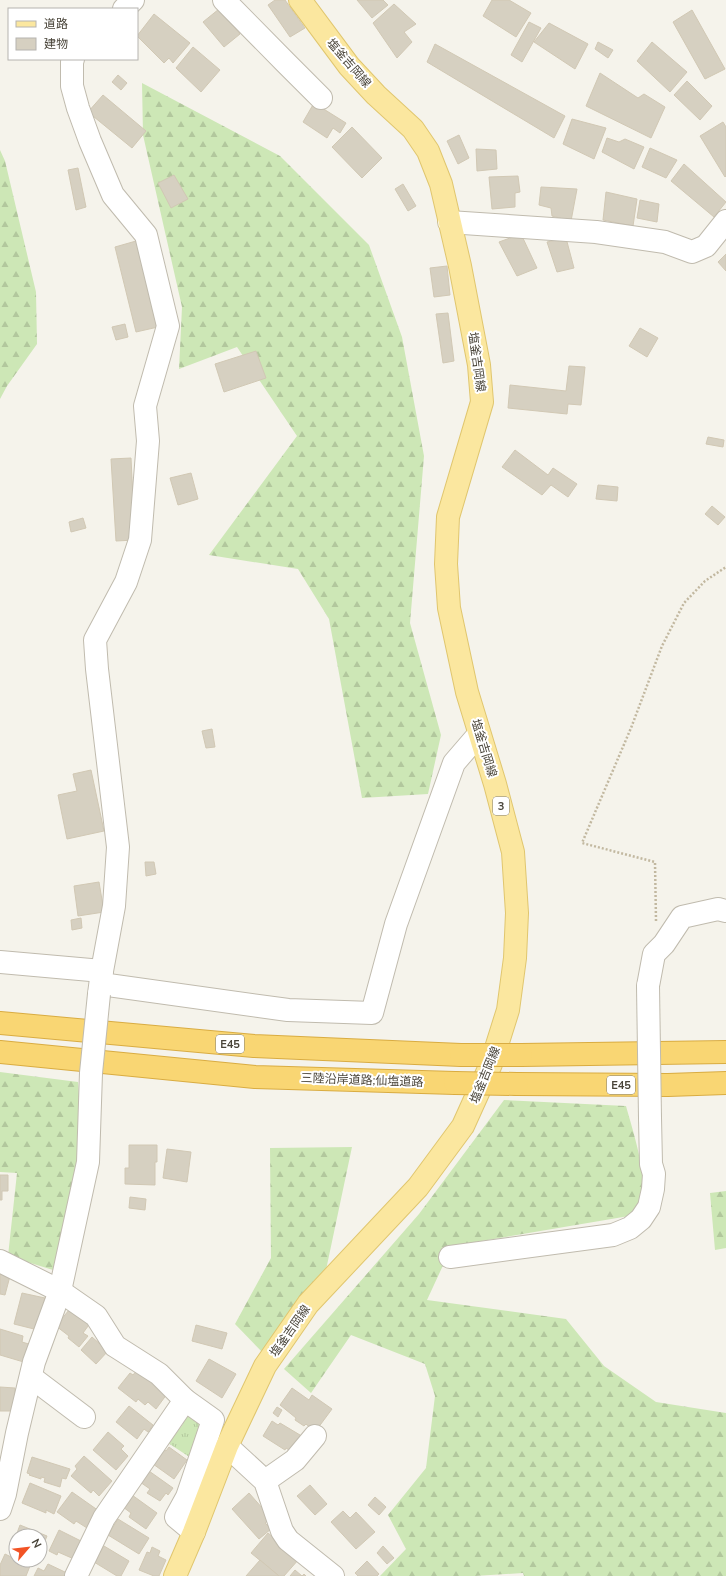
<svg xmlns="http://www.w3.org/2000/svg" width="726" height="1576" viewBox="0 0 726 1576" font-family="Mulish,'Noto Sans JP',sans-serif">
<defs>
<pattern id="forest-firs" width="22" height="20" patternUnits="userSpaceOnUse"><rect width="22" height="20" fill="#cde7b6"/><path d="M5 1l3.5 6h-7zM16 11l3.5 6h-7z" fill="#b2c79d"/></pattern>
<pattern id="park-tufts" width="24" height="20" patternUnits="userSpaceOnUse"><rect width="24" height="20" fill="#cde7b6"/><path d="M3 7l-1-3M5 7V3M7 7l1-3M15 17l-1-3M17 17v-4M19 17l1-3" fill="none" stroke="#b2c79d"/></pattern>
</defs>
<rect width="100%" height="100%" fill="#f5f3eb"/>
<g fill="url(#forest-firs)">
<path d="M142,83L280,156L369,245L402,337L424,456L410,623L441,735L428,794L362,798L329,619L298,569L209,555L297,436L237,347L179,369L182,307L143,135Z"/>
<path d="M0,150L5,161L36,292L37,344L7,386L0,399Z"/>
<path d="M0,1072L78,1082L84,1156L53,1270L8,1256L17,1173L0,1172Z"/>
<path d="M504,1100L626,1106C632,1128 648,1177 642,1198C640,1204 633,1211 629,1216L452,1246L427,1300L566,1319L604,1366L656,1402L726,1413V1576H524L523,1573L475,1576H380L406,1549L388,1515L426,1468L435,1396L425,1364L351,1335L311,1393L284,1369L419,1214Z"/>
<path d="M352,1147L326,1270L300,1296L263,1353L235,1324L271,1258L270,1148Z"/>
<path d="M726,1191V1248L715,1250L710,1193Z"/>
</g>
<path fill="url(#park-tufts)" d="M191,1413L204,1428L191,1458L165,1441L172,1430L177,1432L183,1424L178,1420Z"/>
<g fill="#d6d0c1" stroke="#d1c8b4">
<path d="M275,0H285L305,28L290,37L268,5Z"/>
<path d="M357,0H383L388,5L372,18Z"/>
<path d="M492,0H509L531,13L516,37L483,16Z"/>
<path d="M394,4L416,24L404,32L412,42L397,58L373,23Z"/>
<path d="M219,9L240,34L224,47L203,22Z"/>
<path d="M692,10L725,69L705,79L673,22Z"/>
<path d="M154,14L190,43L173,63L169,58L164,63L137,36Z"/>
<path d="M529,22L541,28L522,62L511,55Z"/>
<path d="M549,23L588,44L575,69L534,42Z"/>
<path d="M598,42L613,50L608,58L595,49Z"/>
<path d="M652,42L687,72L670,92L637,61Z"/>
<path d="M435,44L565,116L554,138L427,62Z"/>
<path d="M193,47L220,70L201,92L176,68Z"/>
<path d="M600,73L638,98L644,94L665,107L651,138L586,106Z"/>
<path d="M118,75L127,83L121,90L112,82Z"/>
<path d="M687,81L712,106L700,120L674,95Z"/>
<path d="M103,95L146,131L132,148L88,112Z"/>
<path d="M314,103L346,123L340,133L333,128L327,138L303,122Z"/>
<path d="M572,119L606,128L594,159L563,144Z"/>
<path d="M723,122L726,127V176L725,177L700,136Z"/>
<path d="M352,127L382,158L362,178L332,147Z"/>
<path d="M459,135L469,158L458,164L447,141Z"/>
<path d="M607,138L619,142L625,139L644,147L634,169L602,152Z"/>
<path d="M650,148L677,160L666,178L642,167Z"/>
<path d="M476,149L496,150L497,169L477,171Z"/>
<path d="M684,164L726,202L714,217L671,181Z"/>
<path d="M78,168L86,207L76,210L68,170Z"/>
<path d="M174,175L188,199L171,208L158,183Z"/>
<path d="M518,176L520,192L515,193V207L492,209L489,177Z"/>
<path d="M403,184L416,206L408,211L395,189Z"/>
<path d="M541,187L577,189L571,221L552,216L551,208L539,205Z"/>
<path d="M606,192L637,199L633,226L603,220Z"/>
<path d="M640,200L659,204L657,222L637,218Z"/>
<path d="M521,234L537,268L517,276L499,242Z"/>
<path d="M566,238L574,268L557,272L547,242Z"/>
<path d="M136,241L158,327L136,332L115,247Z"/>
<path d="M726,254V271L718,262Z"/>
<path d="M447,266L450,295L434,297L430,268Z"/>
<path d="M448,313L454,361L443,363L436,314Z"/>
<path d="M125,324L128,337L116,340L112,327Z"/>
<path d="M640,328L658,338L647,357L629,346Z"/>
<path d="M256,351L266,378L224,392L215,364Z"/>
<path d="M569,366L585,367L581,405L568,404L567,414L508,408L510,385L566,391Z"/>
<path d="M708,437L724,440L723,447L706,444Z"/>
<path d="M515,450L548,475L553,468L577,484L568,497L551,485L542,495L502,467Z"/>
<path d="M131,458L135,540L116,541L111,459Z"/>
<path d="M191,473L198,499L178,505L170,478Z"/>
<path d="M598,485L618,487L617,501L596,499Z"/>
<path d="M712,506L725,517L718,525L705,514Z"/>
<path d="M83,518L86,528L71,532L69,522Z"/>
<path d="M212,729L215,747L206,748L202,731Z"/>
<path d="M91,770L104,831L67,839L58,795L77,791L73,774Z"/>
<path d="M145,862H154L156,874L146,876Z"/>
<path d="M99,882L104,912L78,916L74,886Z"/>
<path d="M81,918L82,928L72,930L71,920Z"/>
<path d="M129,1145H157V1162H155V1185L125,1184V1168H129Z"/>
<path d="M167,1149L191,1152L187,1182L163,1178Z"/>
<path d="M0,1175H8V1191H2V1200H0Z"/>
<path d="M130,1197L146,1199L145,1210L129,1208Z"/>
<path d="M0,1273L10,1276L5,1295L0,1294Z"/>
<path d="M22,1293L45,1298L38,1330L14,1324Z"/>
<path d="M69,1310L76,1316L78,1314L91,1322L83,1333L88,1336L79,1347L68,1338L69,1336L56,1326Z"/>
<path d="M196,1325L227,1333L222,1349L192,1341Z"/>
<path d="M0,1329L23,1336L22,1342L32,1345L27,1363L0,1355Z"/>
<path d="M92,1337L108,1351L96,1364L81,1350Z"/>
<path d="M209,1359L236,1374L222,1398L196,1381Z"/>
<path d="M137,1370L167,1394L156,1409L148,1402L145,1405L138,1399L136,1402L118,1388L130,1373L133,1375Z"/>
<path d="M0,1387L15,1388V1411H0Z"/>
<path d="M292,1388L309,1400L312,1395L332,1409L315,1432L306,1424L304,1426L295,1420L296,1418L280,1405Z"/>
<path d="M129,1406L153,1425L148,1432L144,1429L137,1439L116,1422Z"/>
<path d="M277,1407L282,1410L278,1417L273,1413Z"/>
<path d="M272,1421L278,1425L280,1423L305,1438L295,1454L286,1448L285,1450L263,1436Z"/>
<path d="M108,1432L124,1446L121,1449L128,1456L116,1470L93,1450Z"/>
<path d="M169,1447L187,1460L174,1479L153,1464L163,1449L166,1451Z"/>
<path d="M84,1456L112,1481L99,1496L93,1490L91,1493L71,1476L77,1469L75,1466Z"/>
<path d="M32,1457L70,1469L66,1479L62,1478L60,1487L44,1482L45,1478L41,1477V1479L29,1475L30,1474L27,1473Z"/>
<path d="M149,1471L173,1488L168,1495L166,1493L160,1501L147,1493L150,1489L140,1482Z"/>
<path d="M30,1483L61,1496L54,1514L46,1510V1513L22,1503Z"/>
<path d="M310,1485L327,1504L315,1515L297,1496Z"/>
<path d="M72,1492L99,1511L87,1528L76,1521L74,1524L57,1512Z"/>
<path d="M249,1493L271,1518L265,1523L271,1529L259,1539L232,1509Z"/>
<path d="M132,1495L157,1513L146,1529L129,1517L131,1513L123,1507Z"/>
<path d="M375,1497L386,1507L379,1515L368,1505Z"/>
<path d="M343,1511L350,1518L356,1512L375,1532L356,1549L331,1522Z"/>
<path d="M118,1519L149,1538L139,1554L108,1535Z"/>
<path d="M20,1525L47,1536L40,1553V1536H16V1545L13,1544Z"/>
<path d="M59,1530L83,1542L74,1559L58,1552L57,1555L49,1551Z"/>
<path d="M268,1533L299,1559L284,1576H279L251,1553Z"/>
<path d="M104,1546L129,1561L121,1576H117L94,1562Z"/>
<path d="M383,1546L394,1558L387,1564L377,1553Z"/>
<path d="M152,1547L160,1551L158,1556L166,1560L159,1576H154L139,1570L147,1552L150,1553Z"/>
<path d="M5,1554L30,1566L26,1576H0V1565Z"/>
<path d="M260,1560L279,1576H246Z"/>
<path d="M367,1561L379,1574L377,1576H358L355,1573Z"/>
<path d="M48,1564L67,1573L65,1576H34L38,1568L44,1571Z"/>
<path d="M295,1570L302,1576L304,1574L306,1576H290Z"/>
</g>
<g fill="none" stroke-linecap="round" stroke-linejoin="round">
<g stroke="#c0bbae" stroke-width="24">
<g id="minor">
<path d="M224,0L285,62L321,98"/>
<path d="M124,9L133,0"/>
<path d="M73,59L72,62V86L78,108L90,141L113,195L146,235L168,326L145,406L148,441L140,540L126,582L95,640L97,669L118,847L114,906L102,971L99,994"/>
<path d="M449,222L596,232L665,242L692,252L706,246L726,221"/>
<path d="M0,962L102,971"/>
<path d="M101,984L288,1010L372,1013L396,924L454,763L479,734"/>
<path d="M648,986L654,954L664,944L682,917L718,909L726,911"/>
<path d="M450,1257L613,1235L630,1228L641,1219L649,1207L653,1189L654,1174L651,1164L650,1118"/>
<path d="M0,1261L60,1291L96,1316L115,1346L159,1374L185,1400L104,1518L76,1576"/>
<path d="M31,1377L84,1417"/>
<path d="M185,1400L213,1420L187,1497L176,1517L194,1532"/>
<path d="M227,1446L265,1481L282,1531L288,1540L333,1576"/>
<path d="M265,1481L295,1460L315,1436"/>
<path d="M0,1509L5,1494L17,1433L34,1362L60,1291L88,1162L91,1073"/>
</g>
</g>
<g stroke="#e0c66e" stroke-width="24">
<path id="major" d="M175,1576L194,1532L227,1446L265,1366L308,1304L418,1187L463,1126L491,1064L508,1010L515,958L517,913L513,852L495,784L467,692L449,608L446,564L448,517L482,402L479,365L460,266L441,184L428,151L413,129L376,95L349,66L300,0"/>
</g>
<g stroke="#d9ac42" stroke-width="24">
<g id="highway">
<path d="M0,1023L254,1046L461,1055"/>
<path d="M0,1052L255,1077L455,1083"/>
<path d="M521,1055L726,1052"/>
<path d="M517,1084L668,1085L726,1083"/>
</g>
</g>
<path stroke="#c2b8a0" stroke-width="2.5" stroke-dasharray="2 2" stroke-linecap="butt" d="M656,921L655,862L582,843L631,728L662,646L684,603L705,581L726,567"/>
<use href="#minor" stroke="#fff" stroke-width="22"/>
<use href="#major" stroke="#fbe79f" stroke-width="22"/>
<use href="#highway" stroke="#f9d673" stroke-width="22"/>
<g stroke="#c0bbae" stroke-width="24" stroke-linecap="butt">
<g id="minor-bridge">
<path d="M648,986L650,1118"/>
<path d="M91,1073L99,994"/>
</g>
</g>
<g stroke="#d9ac42" stroke-width="24" stroke-linecap="butt">
<g id="highway-bridge">
<path d="M461,1055H521"/>
<path d="M455,1083L517,1084"/>
</g>
</g>
<use href="#minor-bridge" stroke="#fff" stroke-width="22"/>
<use href="#highway-bridge" stroke="#f9d673" stroke-width="22"/>
</g>
<g text-anchor="middle" stroke-width="4" stroke-linejoin="round" paint-order="stroke">
<g fill="#fff" stroke="#807c74" stroke-width="1">
<rect x="493" y="797" width="16" height="18" rx="3"/>
<rect x="216" y="1035" width="28" height="18" rx="3"/>
<rect x="607" y="1076" width="28" height="18" rx="3"/>
</g>
<g font-size="11" font-weight="bold" fill="#494439">
<text x="501" y="810">3</text>
<text x="230" y="1048">E45</text>
<text x="621" y="1089">E45</text>
</g>
<g font-size="12" fill="#494439" stroke="#fff">
<text transform="translate(349 63) rotate(49)" y="4">塩釜吉岡線</text>
<text transform="translate(477 362) rotate(82)" y="4">塩釜吉岡線</text>
<text transform="translate(484 748) rotate(73)" y="4">塩釜吉岡線</text>
<text transform="translate(485 1075) rotate(-68)" y="4">塩釜吉岡線</text>
<text transform="translate(362 1080) rotate(2)" y="4">三陸沿岸道路;仙塩道路</text>
<text transform="translate(290 1331) rotate(-55)" y="4">塩釜吉岡線</text>
</g>
</g>
<rect x="8" y="8" width="130" height="52" fill="#ffffff" stroke="#b6b4b0"/>
<rect x="16" y="21" width="20" height="6" fill="#fbe79f" stroke="#b6b4b0"/>
<text x="44" y="28" font-size="12" fill="#494439">道路</text>
<rect x="16" y="38" width="20" height="12" fill="#d6d0c1" stroke="#b6b4b0"/>
<text x="44" y="48" font-size="12" fill="#494439">建物</text>
<g transform="translate(28 1548) rotate(62)"><circle r="19" fill="#ffffff" stroke="#b6b4b0"/>
<path d="M0-3L7 15L0 10L-7 15Z" fill="#f25325"/>
<text y="-6" font-size="11" font-weight="bold" text-anchor="middle" fill="#494439">N</text>
</g>
</svg>
